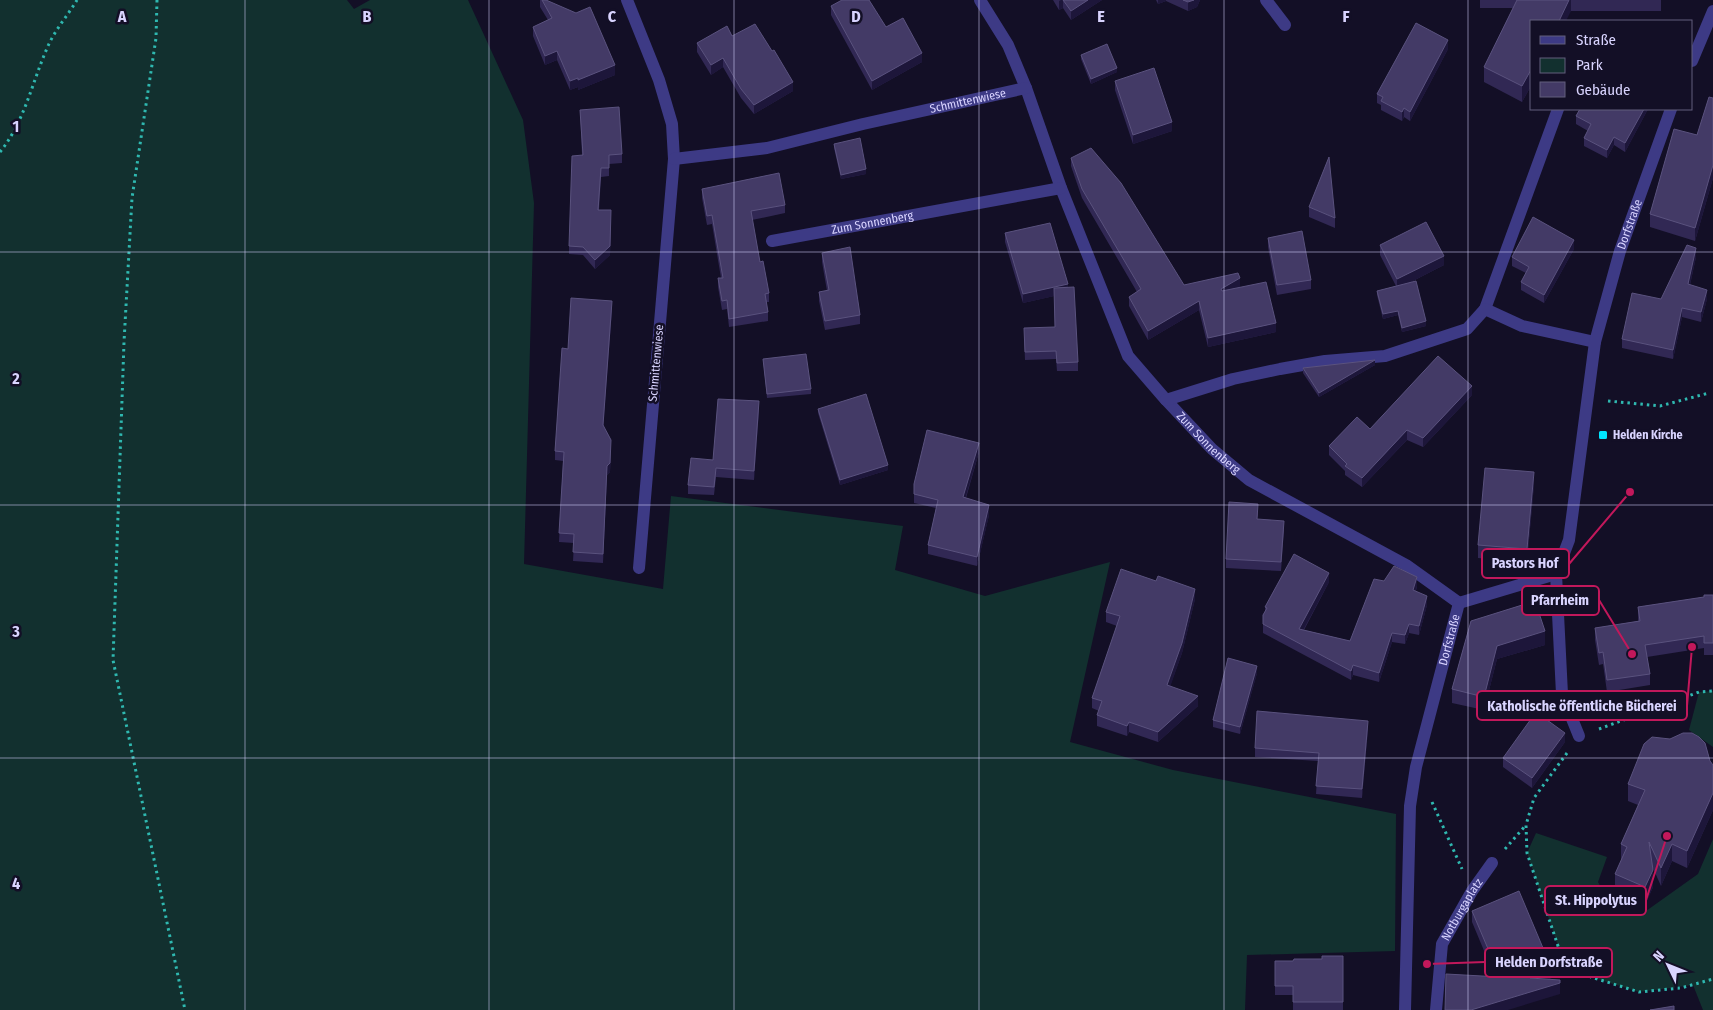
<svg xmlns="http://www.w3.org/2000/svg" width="1713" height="1010" viewBox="0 0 1713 1010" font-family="'Fira Sans Condensed',sans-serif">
<rect width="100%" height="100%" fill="#130f26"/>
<g fill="#12302f">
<path d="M0,0H347L354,9L370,0H468L523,120L534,203L524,564L663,589L671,496L903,526L895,570L985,596L1110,562L1070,742L1173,770L1396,814L1395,951L1247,955L1245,1010H0Z"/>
<path d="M1713,691V747L1689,730L1699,692Z"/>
<path d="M1536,833L1607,857L1598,882L1610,904L1639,916L1698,874L1713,839V1010H1703L1693,985L1639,992L1591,977L1559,949L1527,853Z"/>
</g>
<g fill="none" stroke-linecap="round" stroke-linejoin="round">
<g stroke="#2fb8b0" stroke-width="3" stroke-dasharray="2.5 4" stroke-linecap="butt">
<path d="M157,0L156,38L132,198L124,342L113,660L185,1010"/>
<path d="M0,152C25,121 32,82 48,46C55,30 68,15 77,0"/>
<path d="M1608,401L1660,406L1709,393"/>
<path d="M1599,729L1699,692L1713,691"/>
<path d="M1567,753L1534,798L1526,825L1527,853L1559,949L1591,977L1639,992L1681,988L1713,979"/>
<path d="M1432,802L1462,869"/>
<path d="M1505,849L1526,825"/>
</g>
<path stroke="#3d3a85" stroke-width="12" d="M1485,309L1558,109"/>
<g stroke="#3d3a85" stroke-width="12">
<path d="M627,0L659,80L672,124L674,159L639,568"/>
<path id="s1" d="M980,0L1008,45L1026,88L1061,188L1128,356L1166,400L1212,449L1249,480L1406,565L1459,603"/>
<path d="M1266,0L1285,25"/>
<path d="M1692,61L1713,11"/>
<path id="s2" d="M674,159L767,148L863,124L1026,88"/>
<path id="s3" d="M772,241L1061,188"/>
<path d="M1166,400L1233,379L1280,369L1325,361L1385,356L1467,329L1485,309L1522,326L1595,342"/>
<path d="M1556,574L1562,694L1579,736"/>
<path id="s4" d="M1459,603L1556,574L1569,540L1595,342L1620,251L1671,109"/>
<path id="s5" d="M1405,1010L1410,806L1416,767L1459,603"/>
<path id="s6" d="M1436,1010L1442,944L1472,891L1492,863"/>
</g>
</g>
<g fill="#312854">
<path d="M540,0H546L615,75L578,90V87L570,90L557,60L545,65L533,36V27L548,20L540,7Z"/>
<path d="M1053,0H1102L1071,20L1063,8L1059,10Z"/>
<path d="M1156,0H1200L1197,7L1188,11L1166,1L1158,4Z"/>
<path d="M1480,0H1661V11H1571L1532,21V84L1522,102L1484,82V67L1513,8H1480Z"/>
<path d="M831,6L886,27L922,62L872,90L831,15Z"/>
<path d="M732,36L793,91L754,114L741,98L723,67L711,75L697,52V43Z"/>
<path d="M1448,49L1410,121L1404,117L1402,121L1381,110V105L1377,103V94Z"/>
<path d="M1081,55L1117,72L1091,84L1081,59Z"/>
<path d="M1115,81L1172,131L1133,144L1115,90Z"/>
<path d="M1713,98V178L1695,241L1650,227V214L1697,135Z"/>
<path d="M1580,109H1648L1625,152L1614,145L1607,158L1584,146V138L1588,131L1576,124V116Z"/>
<path d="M580,110L622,154V163L609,164V176L601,177L599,210L611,219L610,255L595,269L583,255L569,254V246L582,155Z"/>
<path d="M834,144L866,174L841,179L834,148Z"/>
<path d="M1071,158L1184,285L1240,287L1238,288L1276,332L1208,347L1199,310L1148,340L1129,306V297L1137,292L1082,198L1071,166Z"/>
<path d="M702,189L785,205V213L752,220L760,262L769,293V302H766L768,312V321L729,327L727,309L722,310L718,287V278H721L712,224L707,225L702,198Z"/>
<path d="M1309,207L1335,218V228L1309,217Z"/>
<path d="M1005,233L1068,288L1078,362V371H1057L1056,359L1025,360L1024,337L1055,327L1054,296L1023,303L1005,242Z"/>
<path d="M1268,238L1311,280V289L1277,295L1268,247Z"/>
<path d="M1380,245L1444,265L1409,283L1426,326L1402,332L1398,315L1383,319L1377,295V291L1396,286L1380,255Z"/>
<path d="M1574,249L1544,303L1521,290V282L1526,273L1512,266V257Z"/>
<path d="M822,253L860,315V324L825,330L819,301V292L827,291L822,262Z"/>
<path d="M1696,257L1690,285L1707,299L1701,322L1682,317L1673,359L1622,348V339L1661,299Z"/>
<path d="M612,310L603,426L611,449L610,472L607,475L603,563L573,561L574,543L559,542L563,461L555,460V451L568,349Z"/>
<path d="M763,359L811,389V394L767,398Z"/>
<path d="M1375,365L1319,397L1303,373V368Z"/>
<path d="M1472,395L1423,447L1407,440L1362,487L1345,475V471L1329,455V446L1370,429Z"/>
<path d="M818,409L888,470L840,485L818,413Z"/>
<path d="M759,410L754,480L716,477L714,495L688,494V485L713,460Z"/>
<path d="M979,452L966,498L989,515L977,566L928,554V545L936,508L914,503V484Z"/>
<path d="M1534,485L1527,562L1478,558V545Z"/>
<path d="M1258,513L1257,519L1284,530L1281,571L1226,568V559Z"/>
<path d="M1384,581L1417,586L1416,591L1427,605L1419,635L1409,633L1405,644L1392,642L1379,682L1353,675L1351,680L1263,633V615L1265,613V607L1329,582L1304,630L1350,641Z"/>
<path d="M1713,595V655H1704V648L1647,657L1650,674V685L1607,692L1603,664L1599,665L1595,640V628L1638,621V607L1704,597Z"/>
<path d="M1195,599L1182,653L1170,686L1198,706L1158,742L1129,732L1127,736L1097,726V715L1099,711L1092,708V698L1117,626L1106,622V612Z"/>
<path d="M1471,621L1545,645L1497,659L1484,710L1452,703V689Z"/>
<path d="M1257,673L1240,734L1213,727V720Z"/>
<path d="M1368,729L1362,798L1316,794L1318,761L1255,757V748Z"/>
<path d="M1565,742L1532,788L1503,767V758Z"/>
<path d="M1710,761L1713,765V810L1687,868L1672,861L1661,886L1653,868V887L1645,905L1615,891V874L1621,861V844L1638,805L1628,801V784Z"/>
<path d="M1472,911L1551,978L1549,979L1560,994L1495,977L1472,922Z"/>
<path d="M1343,956V1010H1293V995H1275V961H1293L1322,959Z"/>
</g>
<g fill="#1d163a">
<path d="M1061,0H1063V8L1059,10V1Z"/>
<path d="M1088,0H1102L1071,20V11Z"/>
<path d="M1158,0H1166V1L1158,4Z"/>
<path d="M1194,0H1200L1197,7L1188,11V2Z"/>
<path d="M1569,0H1571V11L1566,21H1559Z"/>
<path d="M1448,40V49L1410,121V112Z"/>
<path d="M557,51V60L545,65V56Z"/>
<path d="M922,53V62L872,90V81Z"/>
<path d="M723,58V67L711,75V65Z"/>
<path d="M615,65V75L578,90V80Z"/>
<path d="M1117,68V72L1091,84V79Z"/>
<path d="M1532,68V84L1522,102V86Z"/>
<path d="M578,78V87L570,90V81Z"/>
<path d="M793,82V91L754,114V105Z"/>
<path d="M1404,108V117L1402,121V112Z"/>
<path d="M1644,109H1648L1625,152V143Z"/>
<path d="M1172,122V131L1133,144V135Z"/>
<path d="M1614,137V145L1607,158V150Z"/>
<path d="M1713,165V178L1695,241V228Z"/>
<path d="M866,169V174L841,179V175Z"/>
<path d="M611,210L610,255L595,269V260Z"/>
<path d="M1574,240V249L1544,303V295Z"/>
<path d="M1696,248V257L1688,293V284Z"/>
<path d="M1444,256V265L1397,289V279Z"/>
<path d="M1240,278V287L1221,298V289Z"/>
<path d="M1068,284V293L1023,303V294Z"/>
<path d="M1707,290V299L1701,322V312Z"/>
<path d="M612,301V310L603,434V425Z"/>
<path d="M1199,301V310L1148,340V331Z"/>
<path d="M1682,308V317L1673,359V350Z"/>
<path d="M1398,311V315L1383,319V314Z"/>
<path d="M1426,321V326L1402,332V328Z"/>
<path d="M1276,323V332L1208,347V338Z"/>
<path d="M1375,360V365L1319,397V393Z"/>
<path d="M1472,386V395L1423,447V438Z"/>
<path d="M759,401V410L754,480V471Z"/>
<path d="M1407,430V440L1362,487V478Z"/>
<path d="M611,440L610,472L607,475L603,563L607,466Z"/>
<path d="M979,443V452L963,506V497Z"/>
<path d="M888,465V470L840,485V480Z"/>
<path d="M1534,472V485L1527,562V549Z"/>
<path d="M989,505V515L977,566V557Z"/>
<path d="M1329,573V582L1299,638V629Z"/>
<path d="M1417,577V586L1413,599V590Z"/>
<path d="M1195,589V599L1182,653L1167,696V685Z"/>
<path d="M1427,596V605L1419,635V626Z"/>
<path d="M1409,624V633L1405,644V635Z"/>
<path d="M1545,631V645L1497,659L1484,710V697L1497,646Z"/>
<path d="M1392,633V642L1379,682V673Z"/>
<path d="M1353,665V675L1351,680V671Z"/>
<path d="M1257,666V673L1240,734V727Z"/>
<path d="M1198,696V706L1158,742V732Z"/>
<path d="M1368,721V729L1362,798V789Z"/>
<path d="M1129,722V732L1127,736V726Z"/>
<path d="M1565,733V742L1532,788V778Z"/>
<path d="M1713,793V810L1687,868V851Z"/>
<path d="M1672,844V861L1661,886V868Z"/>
<path d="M1653,870V887L1645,905V887Z"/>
<path d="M1551,967V978L1529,988V976Z"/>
<path d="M1560,983V994L1508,1010H1471Z"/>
</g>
<g fill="#433a66" stroke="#5a527e">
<path d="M542,0H546L576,13L590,7L615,65L578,80V78L570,81L557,51L545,56L533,27L552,18Z"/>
<path d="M842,0H869L886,27L903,18L922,53L872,81L831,6Z"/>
<path d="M1063,0H1088L1071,11Z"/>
<path d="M1183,0H1194L1188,2Z"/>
<path d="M1517,0H1569L1559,21H1532V68L1522,86L1484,67Z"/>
<path d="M1416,23L1448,40L1410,112L1404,108L1402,112L1381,101L1383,97L1377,94Z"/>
<path d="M755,24L772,51L774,50L793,82L754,105L741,89L723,58L711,65L697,43L727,26L732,36Z"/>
<path d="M1107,44L1117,68L1091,79L1081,55Z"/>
<path d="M1154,68L1172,122L1133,135L1115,81Z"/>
<path d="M1709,97L1713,98V165L1695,228L1650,214L1674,129L1697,135Z"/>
<path d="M619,107L622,154L609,155V168H601L598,210H611L610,246L595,260L583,247L569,246L572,156L583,155L580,110Z"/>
<path d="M1580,109H1644L1625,143L1614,137L1607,150L1584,138L1591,124L1576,116Z"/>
<path d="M860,138L866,169L841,175L834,144Z"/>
<path d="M1091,148L1121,183L1184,285L1238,273L1240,278L1221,289L1222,291L1266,282L1276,323L1208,338L1199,301L1148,331L1129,297L1141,289L1082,189L1071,158Z"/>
<path d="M1329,157L1335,218L1309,207Z"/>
<path d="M779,173L785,205L751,211L760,262L763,261L769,293L765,294L768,312L729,319L727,300L722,301L718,278H723L712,215L707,216L702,189Z"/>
<path d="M1533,217L1574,240L1544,295L1521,282L1529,267L1512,257Z"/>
<path d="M1426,222L1444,256L1397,279L1380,245Z"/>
<path d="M1050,223L1068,284L1023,294L1005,233Z"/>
<path d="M1302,231L1311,280L1277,285L1268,238Z"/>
<path d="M1687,245L1696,248L1688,284L1707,290L1701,312L1682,308L1673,350L1622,339L1632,293L1661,299Z"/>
<path d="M850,247L860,315L825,321L819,292L829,290L822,253Z"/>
<path d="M1416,281L1426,321L1402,328L1398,311L1383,314L1377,291Z"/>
<path d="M1074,287L1078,362L1057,363L1056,351L1025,352L1024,328L1055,327L1054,288Z"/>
<path d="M571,298L612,301L603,425L611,440L610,463L607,466L603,554L573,552L574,534L559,533L564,452L555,451L562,348L568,349Z"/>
<path d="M806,354L811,389L767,394L763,359Z"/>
<path d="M1438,356L1472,386L1423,438L1407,430L1362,478L1345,466L1347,464L1329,446L1357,417L1370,429Z"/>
<path d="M1375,360L1319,393L1303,368Z"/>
<path d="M866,394L888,465L840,480L818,409Z"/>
<path d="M718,399L759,401L754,471L716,468L714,487L688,485L691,458L713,460Z"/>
<path d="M927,430L979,443L963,497L989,505L977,557L928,545L938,500L914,494V484Z"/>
<path d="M1485,468L1534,472L1527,549L1478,545Z"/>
<path d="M1229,502L1258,504L1257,519L1284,521L1281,562L1226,559Z"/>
<path d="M1294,554L1329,573L1299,629L1350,641L1374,579L1384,581L1394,566L1417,577L1413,590L1427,596L1419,626L1409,624L1405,635L1392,633L1379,673L1353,665L1351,671L1263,624V615L1267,608L1265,607Z"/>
<path d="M1121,569L1156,581L1158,576L1195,589L1182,643L1167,685L1198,696L1158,732L1129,722L1127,726L1097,715L1102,701L1092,698L1120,616L1106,612Z"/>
<path d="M1704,595H1713V643H1704V636L1645,645L1650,674L1607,680L1603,652L1599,653L1595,628L1640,621L1638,607L1704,597Z"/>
<path d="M1535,601L1545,631L1497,646L1484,697L1452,689L1471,621Z"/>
<path d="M1228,658L1257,666L1240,727L1213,720Z"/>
<path d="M1257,711L1368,721L1362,789L1316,786L1319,753L1255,748Z"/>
<path d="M1536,712L1565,733L1532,778L1503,758Z"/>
<path d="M1683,733H1692L1699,737L1705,743L1710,761L1713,765V793L1687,851L1672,844L1661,868L1649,842L1653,870L1645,887L1615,874L1627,847L1621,844L1645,790L1628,784L1644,744L1652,737L1670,739Z"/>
<path d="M1519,891L1551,967L1529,976L1530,978L1560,980V983L1471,1010H1445L1446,974L1500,977L1472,911Z"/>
<path d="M1322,956H1343V1002H1293V986H1275V961H1293L1294,959H1322Z"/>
<path d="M1674,1006V1010H1650Z"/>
</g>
<path fill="none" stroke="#d9d4ff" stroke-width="1" stroke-opacity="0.55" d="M245,0V1010M489,0V1010M734,0V1010M979,0V1010M1224,0V1010M1468,0V1010M0,252H1713M0,505H1713M0,758H1713"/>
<rect fill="#00e5ff" stroke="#130f26" stroke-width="2" x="1598" y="430" width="10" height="10" rx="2.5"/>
<g text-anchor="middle" stroke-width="5" stroke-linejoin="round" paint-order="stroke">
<g font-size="12" fill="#d9d4ff" stroke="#130f26">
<text dy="4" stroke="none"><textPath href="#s2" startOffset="300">Schmittenwiese</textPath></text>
<text dy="4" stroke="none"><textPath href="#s3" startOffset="102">Zum Sonnenberg</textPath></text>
<text dy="4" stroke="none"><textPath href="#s4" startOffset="460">Dorfstraße</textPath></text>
<text transform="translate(656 363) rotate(-85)" y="4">Schmittenwiese</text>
<text dy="4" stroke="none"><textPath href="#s1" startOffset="505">Zum Sonnenberg</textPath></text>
<text dy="4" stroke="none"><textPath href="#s5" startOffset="375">Dorfstraße</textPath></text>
<text dy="4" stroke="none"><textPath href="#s6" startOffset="106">Notburgaplatz</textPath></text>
</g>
<g font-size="12" font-weight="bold" fill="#d9d4ff" stroke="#130f26" text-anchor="start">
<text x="1613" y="439">Helden Kirche</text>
</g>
</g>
<g font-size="16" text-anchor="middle" font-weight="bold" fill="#d9d4ff" stroke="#130f26" stroke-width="5" stroke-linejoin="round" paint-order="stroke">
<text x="122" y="22">A</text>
<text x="367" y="22">B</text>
<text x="612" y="22">C</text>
<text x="856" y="22">D</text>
<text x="1101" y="22">E</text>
<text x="1346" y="22">F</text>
<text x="16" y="132">1</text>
<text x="16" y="384">2</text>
<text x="16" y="637">3</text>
<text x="16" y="889">4</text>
</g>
<path fill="none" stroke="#c2185b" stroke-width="2" d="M1630 492L1569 564M1632 654L1599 600M1692 647L1687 706M1667 836L1646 900M1427 964L1485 962"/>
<g fill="#c2185b" stroke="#130f26" stroke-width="2">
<circle cx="1630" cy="492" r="5"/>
<circle cx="1632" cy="654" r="5"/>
<circle cx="1692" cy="647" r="5"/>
<circle cx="1667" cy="836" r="5"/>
<circle cx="1427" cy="964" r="5"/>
</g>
<g fill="#130f26" stroke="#c2185b" stroke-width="2">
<rect x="1482" y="549" width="87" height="29" rx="5"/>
<rect x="1522" y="586" width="77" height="29" rx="5"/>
<rect x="1477" y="691" width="210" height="29" rx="5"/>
<rect x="1545" y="886" width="101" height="29" rx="5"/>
<rect x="1485" y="948" width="127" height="29" rx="5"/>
</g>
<g font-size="14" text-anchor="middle" font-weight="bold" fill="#d9d4ff">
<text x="1525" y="568">Pastors Hof</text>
<text x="1560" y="605">Pfarrheim</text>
<text x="1582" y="711">Katholische öffentliche Bücherei</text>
<text x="1596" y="905">St. Hippolytus</text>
<text x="1549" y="967">Helden Dorfstraße</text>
</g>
<rect x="1530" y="20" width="162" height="90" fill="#130f26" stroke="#625e7d"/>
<rect x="1540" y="36" width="25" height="8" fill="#3d3a85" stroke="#625e7d"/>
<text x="1576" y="45" font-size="15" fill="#d9d4ff">Straße</text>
<rect x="1540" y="58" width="25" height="15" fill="#12302f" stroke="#625e7d"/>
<text x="1576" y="70" font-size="15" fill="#d9d4ff">Park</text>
<rect x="1540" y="82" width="25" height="15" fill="#433a66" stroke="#625e7d"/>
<text x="1576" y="95" font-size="15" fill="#d9d4ff">Gebäude</text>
<g transform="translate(1668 965) rotate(313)" stroke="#130f26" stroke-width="4" paint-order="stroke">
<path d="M0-4L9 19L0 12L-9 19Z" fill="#d9d4ff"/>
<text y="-8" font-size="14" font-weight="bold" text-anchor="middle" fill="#d9d4ff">N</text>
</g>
</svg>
